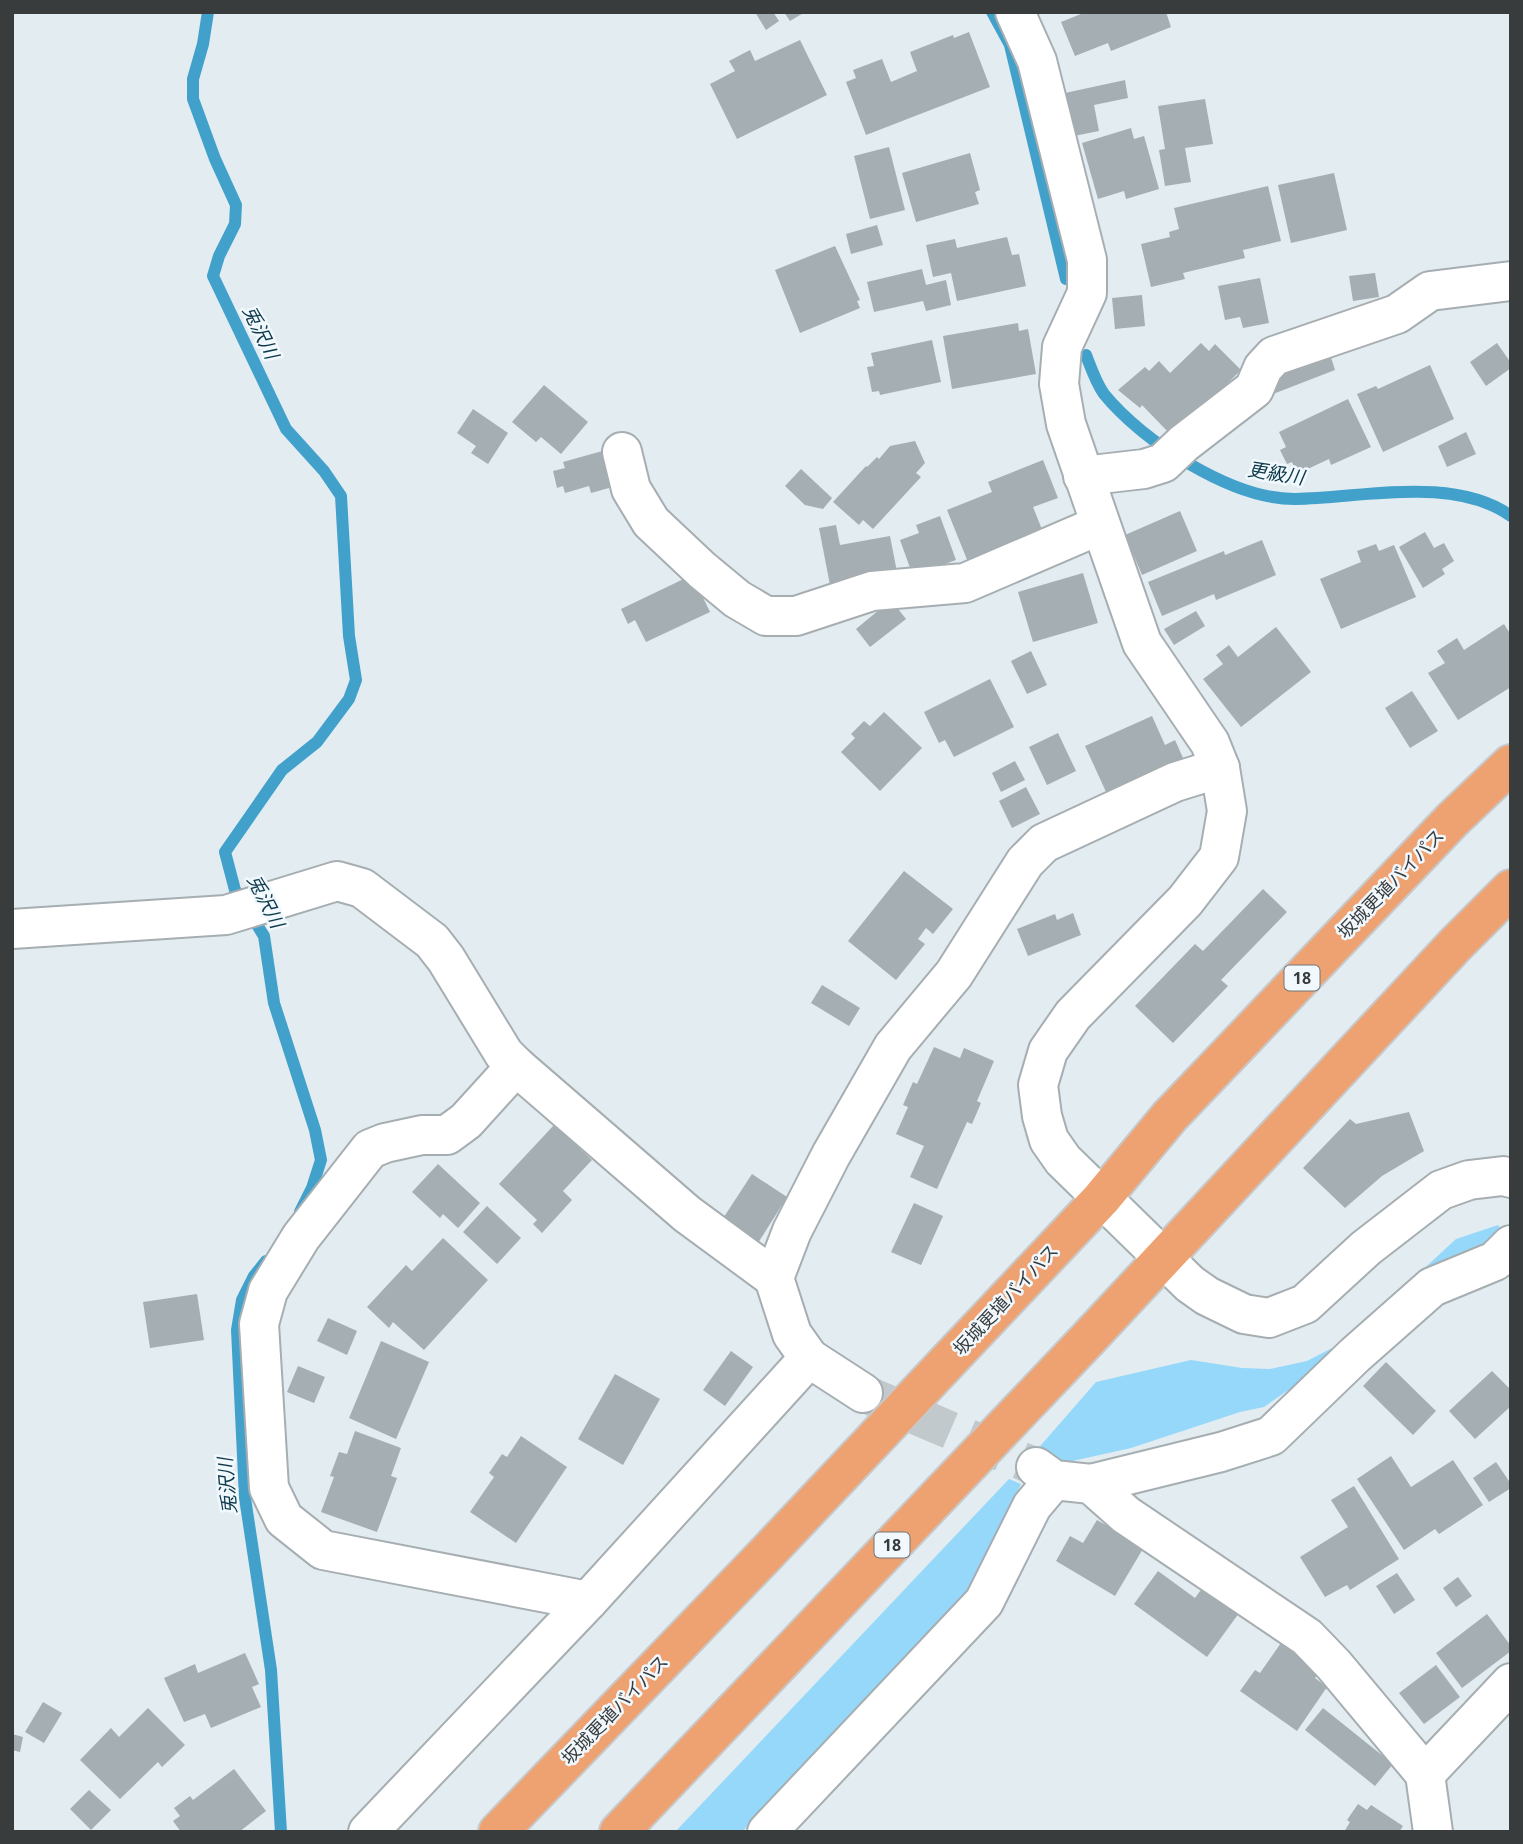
<svg xmlns="http://www.w3.org/2000/svg" width="1523" height="1844" viewBox="0 0 1523 1844" font-family="'Noto Sans','Noto Sans JP',sans-serif">
<rect width="100%" height="100%" fill="#e3ecf1"/>
<g fill="#95d8f9">
<path d="M1498,1225L1500,1228L1489,1248L1461,1254L1434,1268L1387,1303L1456,1239Z"/>
<path d="M1342,1343L1303,1380L1264,1407L1240,1412L1131,1448L1068,1462L1035,1452L1096,1382L1191,1360L1242,1368L1270,1369L1307,1361Z"/>
<path d="M1009,1479L1021,1484L972,1589L742,1832H675Z"/>
</g>
<g fill="none" stroke-linecap="round" stroke-linejoin="round">
<g stroke="#42a1cb" stroke-width="12">
<path d="M208,12L203,44L193,79V99L215,159L236,205L235,224L219,256L213,276L286,429L324,471L341,496L349,636L356,680L349,699L317,742L282,770L225,852L235,890L264,936L274,1003L315,1130L321,1160L312,1188L300,1212"/>
<path d="M992,12L1010,45L1066,279"/>
<path d="M1086,355C1091,368 1096,383 1104,394C1143,442 1233,500 1296,499C1362,498 1453,475 1511,516"/>
<path d="M266,1261L254,1276L242,1300L237,1330L245,1498L271,1670L281,1832"/>
</g>
</g>
<g fill="#a5aeb2">
<path d="M755,12H773L779,21L766,30Z"/>
<path d="M784,12H805L790,21Z"/>
<path d="M1086,12H1166L1171,27L1111,51L1108,43L1075,56L1061,22Z"/>
<path d="M969,32L990,87L866,135L846,82L856,78L853,70L882,59L891,82L917,71L910,52L953,35L954,38Z"/>
<path d="M800,40L827,95L737,139L710,84L735,71L729,61L750,50L755,61Z"/>
<path d="M1125,80L1128,98L1094,105L1099,131L1074,136L1065,93Z"/>
<path d="M1205,99L1213,144L1185,148L1191,182L1165,186L1159,150L1165,149L1158,106Z"/>
<path d="M1131,128L1134,139L1144,136L1159,189L1126,199L1124,191L1098,199L1082,143Z"/>
<path d="M889,147L905,210L870,219L854,156Z"/>
<path d="M970,153L980,190L975,192L979,204L916,222L902,173Z"/>
<path d="M1334,173L1347,230L1291,243L1278,185Z"/>
<path d="M1268,186L1281,241L1243,250L1245,258L1183,273L1185,279L1151,287L1141,244L1170,237L1169,232L1179,229L1174,208Z"/>
<path d="M877,225L883,245L851,254L846,234Z"/>
<path d="M1007,237L1012,255L1019,254L1026,286L957,301L951,273L933,277L926,245L955,239L957,248Z"/>
<path d="M835,246L860,300L857,301L860,308L800,333L775,270Z"/>
<path d="M922,269L926,285L946,280L951,305L926,311L923,301L874,312L867,282Z"/>
<path d="M1375,273L1379,297L1353,301L1349,276Z"/>
<path d="M1260,278L1269,323L1243,328L1240,317L1225,320L1218,286Z"/>
<path d="M1142,295L1145,326L1115,329L1112,298Z"/>
<path d="M1018,323L1019,331L1028,329L1036,374L952,389L943,336Z"/>
<path d="M932,340L941,382L880,395L879,391L872,392L867,367L874,366L871,353Z"/>
<path d="M1201,343L1209,351L1215,344L1241,370L1176,434H1170L1142,405L1140,408L1118,390L1145,367L1149,371L1159,361L1170,373Z"/>
<path d="M1497,343L1511,363V368L1486,386L1470,362Z"/>
<path d="M1329,351L1335,370L1273,394L1275,371Z"/>
<path d="M1430,365L1454,419L1383,452L1357,394L1376,386L1378,389Z"/>
<path d="M544,385L588,422L561,454L541,437L536,442L512,422Z"/>
<path d="M1348,399L1371,447L1331,465L1329,459L1297,474L1292,462L1287,464L1280,450L1286,447L1279,432Z"/>
<path d="M473,409L508,433L488,464L471,453L476,446L457,433Z"/>
<path d="M1466,432L1476,454L1447,467L1438,446Z"/>
<path d="M915,441L925,463L916,473L921,477L873,529L863,520L859,525L833,502L866,466L867,467L877,457L879,459L890,446Z"/>
<path d="M606,450L616,486L591,493L589,486L565,493L563,486L557,488L553,471L565,468L563,462Z"/>
<path d="M1043,460L1058,498L1033,507L1043,532L968,562L947,510L992,492L988,482Z"/>
<path d="M801,469L832,498L823,509L805,505L785,486Z"/>
<path d="M1180,511L1197,551L1142,575L1125,535Z"/>
<path d="M940,516L956,560L913,576L900,540L919,533L916,525Z"/>
<path d="M836,525L840,545L890,536L897,572L830,585L819,528Z"/>
<path d="M1425,532L1434,548L1444,543L1454,561L1442,569L1445,574L1423,588L1399,547Z"/>
<path d="M1262,540L1276,575L1216,600L1214,594L1162,616L1148,582L1224,551L1225,555Z"/>
<path d="M1376,544L1379,551L1394,545L1416,597L1341,629L1320,579L1361,562L1357,551Z"/>
<path d="M1083,573L1098,623L1033,642L1018,592Z"/>
<path d="M692,575L710,612L646,642L635,620L628,624L621,609Z"/>
<path d="M891,600L906,619L870,647L856,629Z"/>
<path d="M1196,611L1205,626L1174,645L1164,629Z"/>
<path d="M1504,624L1511,635V687L1458,720L1428,673L1445,663L1437,651L1457,638L1464,650Z"/>
<path d="M1276,627L1311,672L1241,727L1203,679L1223,664L1216,655L1229,645L1238,657Z"/>
<path d="M1031,651L1047,685L1027,694L1011,661Z"/>
<path d="M990,679L1014,727L954,757L945,740L939,743L924,712Z"/>
<path d="M1412,691L1438,731L1410,748L1385,708Z"/>
<path d="M884,712L922,748L880,791L841,752L855,738L851,734L864,721L870,726Z"/>
<path d="M1152,716L1165,745L1175,740L1183,758L1107,794L1085,746Z"/>
<path d="M1058,733L1076,771L1047,785L1029,747Z"/>
<path d="M1015,761L1025,780L1001,792L992,773Z"/>
<path d="M1026,787L1040,814L1012,828L999,801Z"/>
<path d="M904,871L953,909L933,934L926,928L918,939L925,944L896,980L848,941Z"/>
<path d="M1263,889L1287,912L1221,980L1228,986L1173,1043L1135,1006L1195,944L1203,951Z"/>
<path d="M1073,913L1081,935L1028,956L1017,929L1055,914L1057,920Z"/>
<path d="M822,985L860,1008L849,1026L811,1003Z"/>
<path d="M934,1047L960,1058L964,1048L994,1061L977,1101L981,1103L972,1124L967,1122L937,1189L910,1177L924,1146L896,1134L908,1107L903,1105L913,1082L917,1084Z"/>
<path d="M1409,1112L1424,1151L1382,1176L1345,1208L1303,1168L1350,1119L1356,1124Z"/>
<path d="M554,1125L592,1160L563,1191L572,1200L542,1233L533,1224L537,1220L499,1184Z"/>
<path d="M438,1164L480,1203L458,1228L443,1214L440,1218L412,1192Z"/>
<path d="M752,1174L787,1197L758,1243L722,1220Z"/>
<path d="M914,1203L943,1216L921,1265L891,1252Z"/>
<path d="M487,1206L521,1238L497,1264L463,1232Z"/>
<path d="M443,1238L488,1280L424,1350L393,1322L389,1328L367,1307L406,1265L412,1271Z"/>
<path d="M197,1294L204,1340L150,1348L143,1302Z"/>
<path d="M328,1318L357,1331L347,1355L317,1341Z"/>
<path d="M381,1341L429,1362L396,1439L349,1418Z"/>
<path d="M731,1351L753,1367L725,1406L703,1390Z"/>
<path d="M1386,1362L1436,1411L1413,1435L1363,1386Z"/>
<path d="M298,1366L325,1377L314,1403L287,1392Z"/>
<path d="M1492,1371L1511,1390V1406L1475,1439L1449,1411Z"/>
<path d="M615,1374L660,1399L623,1465L578,1439Z"/>
<path d="M355,1431L401,1448L391,1476L397,1478L377,1532L321,1512L334,1477L330,1476L339,1452L347,1454Z"/>
<path d="M521,1436L567,1467L516,1543L470,1512L494,1477L489,1473L502,1454L507,1457Z"/>
<path d="M1391,1456L1411,1487L1453,1460L1483,1505L1439,1534L1435,1529L1404,1550L1357,1479Z"/>
<path d="M1496,1462L1511,1484V1488L1489,1502L1473,1478Z"/>
<path d="M1354,1486L1399,1559L1350,1590L1347,1585L1325,1597L1300,1557L1348,1527L1331,1500Z"/>
<path d="M1097,1520L1144,1547L1115,1596L1056,1561L1070,1536L1083,1543Z"/>
<path d="M1158,1571L1195,1598L1206,1583L1242,1609L1207,1657L1134,1604Z"/>
<path d="M1397,1573L1415,1600L1394,1614L1376,1586Z"/>
<path d="M1458,1577L1472,1596L1456,1607L1443,1588Z"/>
<path d="M1487,1614L1511,1646V1651L1462,1688L1436,1653Z"/>
<path d="M1283,1640L1321,1670L1315,1678L1327,1687L1297,1731L1240,1691L1255,1670L1260,1673Z"/>
<path d="M245,1653L259,1684L252,1687L261,1707L211,1728L205,1714L184,1722L164,1678L195,1664L198,1673Z"/>
<path d="M1436,1665L1460,1697L1424,1724L1399,1693Z"/>
<path d="M43,1702L62,1713L44,1743L25,1732Z"/>
<path d="M148,1708L185,1745L162,1767L158,1762L120,1799L80,1760L111,1728L119,1737Z"/>
<path d="M1323,1708L1393,1764L1375,1786L1305,1730Z"/>
<path d="M12,1734L23,1737L20,1752L12,1750Z"/>
<path d="M234,1769L266,1811L239,1832H181L173,1821L180,1816L174,1808L190,1796L193,1800Z"/>
<path d="M89,1790L111,1810L91,1830L70,1809Z"/>
<path d="M1358,1804L1367,1810L1371,1805L1403,1826L1399,1832H1344L1350,1822L1347,1820Z"/>
</g>
<g fill="none" stroke-linecap="round" stroke-linejoin="round">
<path stroke="#c1c9cd" stroke-width="38" stroke-dasharray="38 19" stroke-linecap="butt" d="M863,1393L1036,1467"/>
<g stroke="#a6aeb2" stroke-width="42">
<g id="minor">
<path d="M1015,12L1037,61L1087,260V293L1062,347L1059,384L1066,424L1142,643L1210,743L1220,768L1227,811L1219,857L1185,901L1073,1015L1048,1051L1038,1085L1042,1116L1049,1140L1063,1160L1190,1284L1207,1296L1244,1314L1269,1318L1305,1304L1366,1248L1441,1190L1469,1180L1503,1176L1511,1178"/>
<path d="M622,452L631,489L651,522L702,570L737,599L766,616H796L872,591L965,583L1100,525"/>
<path d="M1083,476L1144,469L1163,463L1184,443L1254,389L1263,368L1274,356L1397,314L1430,291L1511,281"/>
<path d="M12,929L226,915L337,881L362,888L432,941L446,959L504,1054L516,1066L687,1214L774,1278"/>
<path d="M516,1066L466,1121L447,1135H422L385,1143L370,1149L301,1237L268,1291L259,1324L269,1488L284,1519L323,1550L588,1601"/>
<path d="M809,1358L863,1393"/>
<path d="M1036,1467L1054,1480L1091,1484L1126,1515L1307,1637L1334,1665L1425,1774L1433,1832"/>
<path d="M1091,1484L1221,1452L1271,1436L1355,1355L1432,1287L1495,1261L1511,1245"/>
<path d="M1425,1774L1511,1683"/>
<path d="M368,1832L588,1601L809,1358L792,1334L774,1278L792,1231L831,1155L893,1047L954,974L1025,862L1044,843L1175,782L1220,768"/>
<path d="M767,1832L984,1602L1032,1506L1054,1480"/>
</g>
</g>
<g stroke="#c7c8c9" stroke-width="42">
<g id="highway">
<path d="M498,1832L767,1553L1101,1199L1170,1116L1452,820L1511,764"/>
<path d="M619,1832L1087,1340L1455,945L1511,889"/>
</g>
</g>
<use href="#minor" stroke="#fff" stroke-width="38"/>
<use href="#highway" stroke="#efa271" stroke-width="38"/>
</g>
<g text-anchor="middle" stroke-width="5" stroke-linejoin="round" paint-order="stroke">
<g fill="#f1f9fe" stroke="#707577" stroke-width="2">
<rect x="1284.5" y="965.5" width="35" height="25" rx="5"/>
<rect x="874.5" y="1532.5" width="35" height="25" rx="5"/>
</g>
<g font-size="16" font-weight="bold" fill="#383c3d">
<text x="1302" y="984">18</text>
<text x="892" y="1551">18</text>
</g>
<g font-size="18" fill="#383c3d" stroke="#f1f9fe">
<text transform="translate(1391 884) rotate(-46)" y="6">坂城更埴バイパス</text>
<text transform="translate(1006 1300) rotate(-47)" y="6">坂城更埴バイパス</text>
<text transform="translate(615 1710) rotate(-46)" y="6">坂城更埴バイパス</text>
</g>
<g font-size="19" font-style="italic" fill="#0e394a" stroke="#f1f9fe">
<text transform="translate(261 332) rotate(64)" y="7">兎沢川</text>
<text transform="translate(1276 473) rotate(9)" y="7">更級川</text>
<text transform="translate(266 901) rotate(63)" y="7">兎沢川</text>
<text transform="translate(227 1486) rotate(-95)" y="7">兎沢川</text>
</g>
</g>
<rect width="1523" height="1844" fill="none" stroke="#383c3d" stroke-width="28"/>
</svg>
